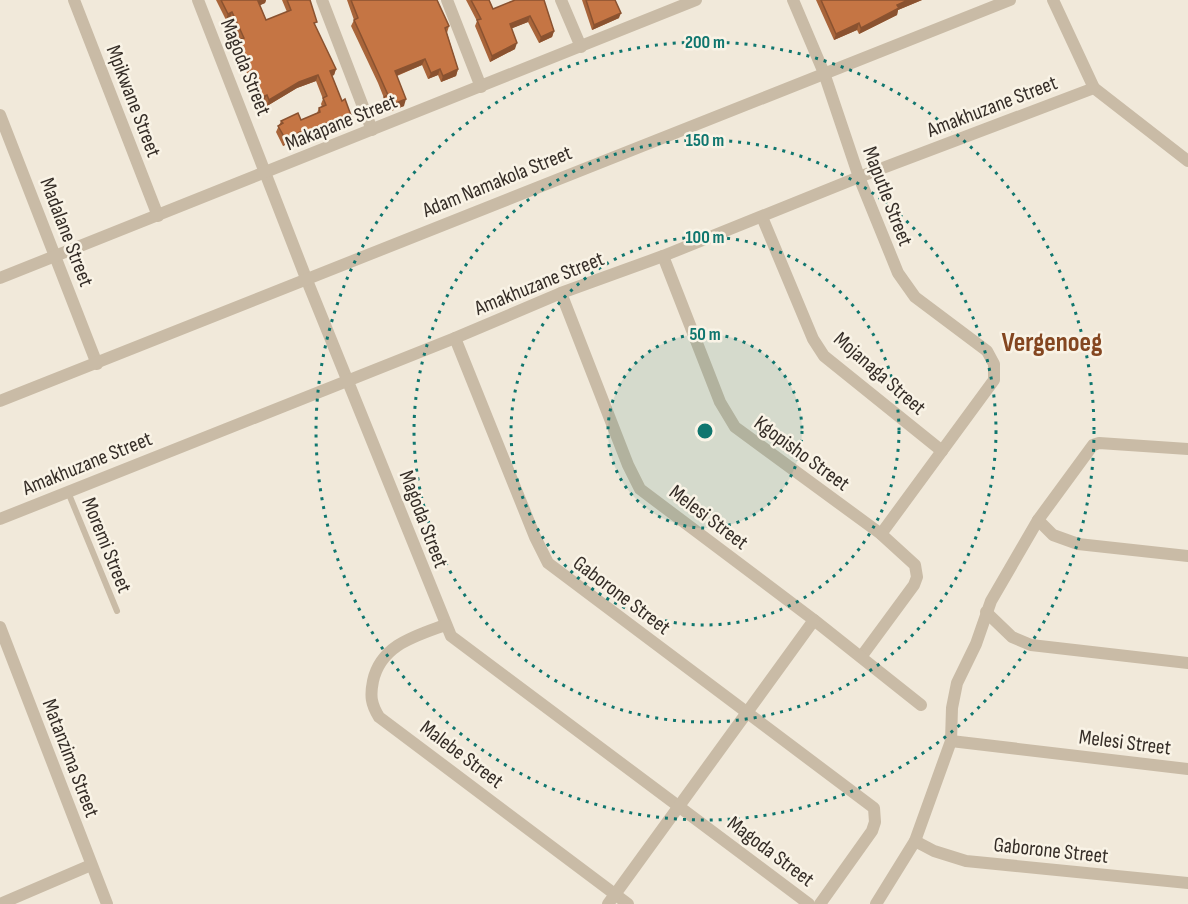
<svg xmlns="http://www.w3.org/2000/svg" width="1188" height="904" viewBox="0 0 1188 904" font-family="'Sofia Sans Condensed',sans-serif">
<rect width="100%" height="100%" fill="#f1e9da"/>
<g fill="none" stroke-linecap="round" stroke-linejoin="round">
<path stroke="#c9bba6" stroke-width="6" d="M68,492L117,611"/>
<g stroke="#c9bba6" stroke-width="12">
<path d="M74,0L158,216"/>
<path d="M198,0L306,278L451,636L809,904"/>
<path d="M322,0L372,130"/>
<path d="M447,0L481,87"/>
<path d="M561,0L581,47"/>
<path d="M793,0L824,73L859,177L898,273L915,297L987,351L994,364V380L881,534"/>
<path d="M1053,0L1094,88L1188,161"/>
<path d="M0,115L97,364"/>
<path d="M762,217L813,339L824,356L942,451"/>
<path d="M663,256L720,402L735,427L881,534L915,565L917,577L914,585L861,657"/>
<path d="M0,278L696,0"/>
<path d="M561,293L628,465L640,489L814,620L921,705"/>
<path d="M455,338L535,537L548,563L874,808L875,822L872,831L820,904"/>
<path d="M0,401L1010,0"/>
<path d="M0,519L455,338L561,293L663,256L859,177L1094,88"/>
<path d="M1038,520L1053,535L1078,544L1188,556"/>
<path d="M986,612L1012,637L1031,645L1188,663"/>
<path d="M445,625C415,636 381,645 373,681C370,696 371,704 379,717L628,904"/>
<path d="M0,627L107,904"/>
<path d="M951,741L1188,769"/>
<path d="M915,841L934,851L966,861L1188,883"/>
<path d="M0,904L91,865"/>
<path d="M608,904L814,620"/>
<path d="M876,904L915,841L951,741L952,708L957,683L976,644L991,601L1038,520L1093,445L1099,443L1188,449"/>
</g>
</g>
<g fill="#a9653a">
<path d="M216,0H266L265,3L260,5L266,20L287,12L282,0H310L315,26L336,69L334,75L332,76L342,101L352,118L350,124L335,130L333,126L317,133L315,140L303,144L298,138L283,146L276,132L281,121L301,120L317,113L319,108L322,107L321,104L323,99L316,81L297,88L267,106L264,100L257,104L254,89L243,65L240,66L234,47L236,41L240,40L230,18L226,20Z"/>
<path d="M347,0H437L449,26L447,33L458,69L456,76L441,82L438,75L428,79L422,65L397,76L404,106L386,113L382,103L384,98L378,83L351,26L354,20Z"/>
<path d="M466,0H489L493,9L513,1V0H544L554,31L552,37L539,43L528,22L512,28L515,49L490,62L475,26L477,21Z"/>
<path d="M582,0H615L619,18L592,30Z"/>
<path d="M816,0H922L898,10L897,15L859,34L857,30L834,40Z"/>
</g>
<g fill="#8a5230">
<path d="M260,0H266L265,3L256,7L258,1Z"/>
<path d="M908,0H922L898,10L897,15L859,34L861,28L897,5Z"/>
<path d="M232,12L230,18L226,20L228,14Z"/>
<path d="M621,13L619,18L592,30L594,25Z"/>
<path d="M530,16L528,22L508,30L510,24Z"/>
<path d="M859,23L857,30L834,40L836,34Z"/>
<path d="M554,31L552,37L539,43L541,37Z"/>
<path d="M517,43L515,49L490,62L492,56Z"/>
<path d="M245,59L243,65L240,66L243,60Z"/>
<path d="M425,59L422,65L393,77L395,71Z"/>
<path d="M336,69L334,75L328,77L330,71Z"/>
<path d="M440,69L438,75L428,79L431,73Z"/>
<path d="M458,69L456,76L441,82L443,76Z"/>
<path d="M318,75L316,81L297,88L267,106L269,100L299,82Z"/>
<path d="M267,95L264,100L257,104L260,98Z"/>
<path d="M406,99L404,106L386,113L388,106Z"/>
<path d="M352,118L350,124L335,130L337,124Z"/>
<path d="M335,120L333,126L313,134L315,128Z"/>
<path d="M300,132L298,138L283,146L286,140Z"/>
<path d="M317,134L315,140L303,144L305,138Z"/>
</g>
<g fill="#c57544" stroke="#8a5230" stroke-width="1.5">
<path d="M221,0H260L258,1L266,20L291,10L287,0H310L317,22L314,23L336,69L330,71L342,101L345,99L352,118L337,124L335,120L315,128L317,134L305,138L300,132L286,140L278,126L283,123L281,121L298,113L301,120L320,112L319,108L326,105L323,98L327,96L318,75L299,82L269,100L267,95L260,98L257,83L245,59L243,60L236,41L244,38L232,12L228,14Z"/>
<path d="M351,0H437L449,26L445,28L458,69L443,76L440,69L431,73L425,59L395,71L406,99L388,106L384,97L388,95L380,77L354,20L358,18Z"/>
<path d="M471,0H489L493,9L515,0H544L554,31L541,37L530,16L510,24L517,43L492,56L477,20L481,19Z"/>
<path d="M586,0H615L621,13L594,25Z"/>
<path d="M821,0H908L897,5L899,8L861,28L859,23L836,34Z"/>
</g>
<circle cx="705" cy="431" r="97" fill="#0f766e" fill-opacity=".12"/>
<g fill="none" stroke="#0f766e" stroke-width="3" stroke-dasharray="3 6">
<circle cx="705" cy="431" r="97"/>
<circle cx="705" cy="431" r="194"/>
<circle cx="705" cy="431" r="291"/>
<circle cx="705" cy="431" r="389"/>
</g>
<g text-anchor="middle" stroke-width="5" stroke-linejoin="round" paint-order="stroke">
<g font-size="21" fill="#352d27" stroke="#f9f3e6">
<text transform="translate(246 67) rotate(68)" y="7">Magoda Street</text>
<text transform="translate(134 101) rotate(69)" y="7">Mpikwane Street</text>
<text transform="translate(992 106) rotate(-21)" y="7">Amakhuzane Street</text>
<text transform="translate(341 122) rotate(-22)" y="7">Makapane Street</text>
<text transform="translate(497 181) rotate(-22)" y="7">Adam Namakola Street</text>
<text transform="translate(888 196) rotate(69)" y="7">Maputle Street</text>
<text transform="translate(67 232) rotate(69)" y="7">Madalane Street</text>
<text transform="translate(539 283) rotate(-22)" y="7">Amakhuzane Street</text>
<text transform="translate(880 373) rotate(41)" y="7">Mojanaga Street</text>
<text transform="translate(802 453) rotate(36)" y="7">Kgopisho Street</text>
<text transform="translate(87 463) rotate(-22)" y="7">Amakhuzane Street</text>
<text transform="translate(709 517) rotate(37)" y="7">Melesi Street</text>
<text transform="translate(424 519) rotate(69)" y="7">Magoda Street</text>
<text transform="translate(107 545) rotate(68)" y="7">Moremi Street</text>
<text transform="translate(622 595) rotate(37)" y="7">Gaborone Street</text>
<text transform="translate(1125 742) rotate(7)" y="7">Melesi Street</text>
<text transform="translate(462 754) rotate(37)" y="7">Malebe Street</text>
<text transform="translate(71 758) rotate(69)" y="7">Matanzima Street</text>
<text transform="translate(1051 850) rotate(6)" y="7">Gaborone Street</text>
<text transform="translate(771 851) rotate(37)" y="7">Magoda Street</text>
</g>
<g font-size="27" font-weight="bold" fill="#844620" stroke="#f9f3e6">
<text x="1052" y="351">Vergenoeg</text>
</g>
</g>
<circle cx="705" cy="431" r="9" fill="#0f766e" stroke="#f9f3e6" stroke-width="3"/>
<g font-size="18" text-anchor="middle" font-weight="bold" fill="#0f766e" stroke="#f9f3e6" stroke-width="5" stroke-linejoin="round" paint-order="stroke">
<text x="705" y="48">200 m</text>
<text x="705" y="146">150 m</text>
<text x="705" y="243">100 m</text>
<text x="705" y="340">50 m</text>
</g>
</svg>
